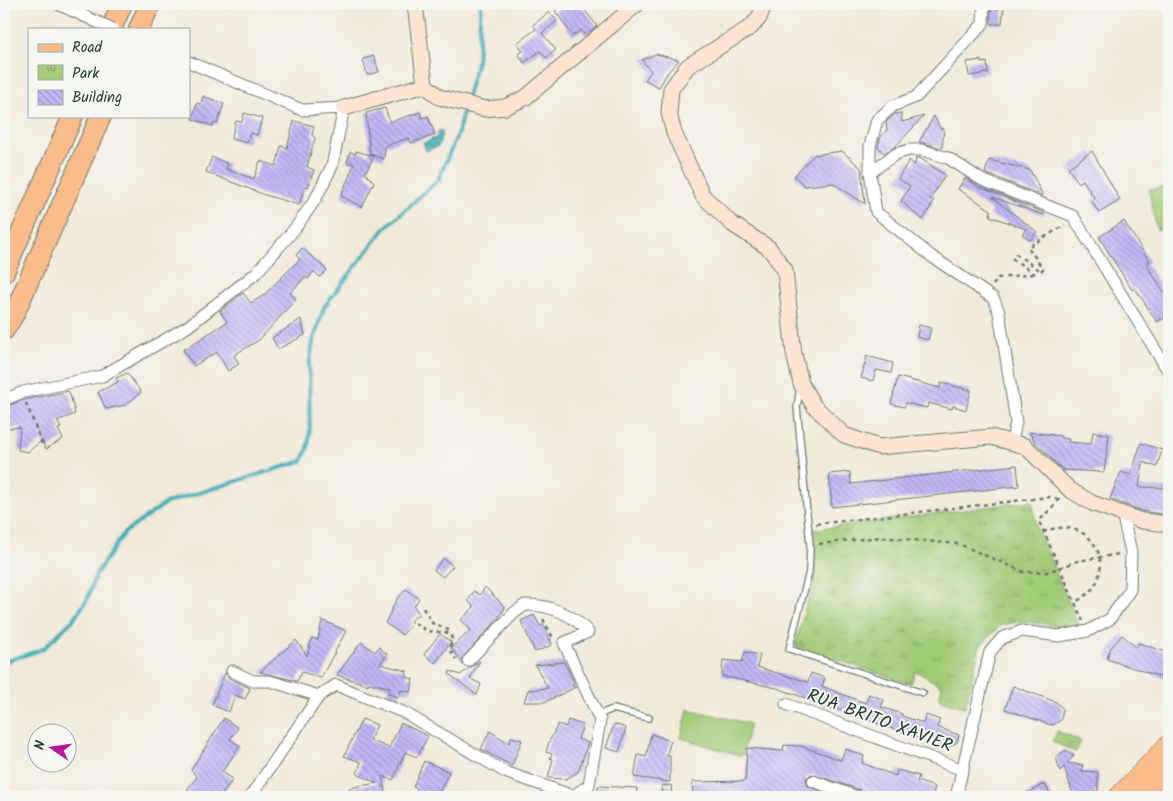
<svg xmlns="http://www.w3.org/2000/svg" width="1173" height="801" viewBox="0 0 1173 801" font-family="Kalam,sans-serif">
<defs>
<pattern id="park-tufts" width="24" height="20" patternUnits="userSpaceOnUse" patternTransform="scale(1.25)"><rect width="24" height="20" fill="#a2cc78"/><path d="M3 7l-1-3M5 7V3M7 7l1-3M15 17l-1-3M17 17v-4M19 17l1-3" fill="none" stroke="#83a763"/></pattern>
<pattern id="water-ripples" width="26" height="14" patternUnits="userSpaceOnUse" patternTransform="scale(1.25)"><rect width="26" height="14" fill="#3cadb8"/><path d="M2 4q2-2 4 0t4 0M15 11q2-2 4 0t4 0" fill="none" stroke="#328e96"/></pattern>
<pattern id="building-back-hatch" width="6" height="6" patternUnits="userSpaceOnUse" patternTransform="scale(1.25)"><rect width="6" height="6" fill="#c3b6f6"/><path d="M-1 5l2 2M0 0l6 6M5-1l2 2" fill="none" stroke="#9e95c8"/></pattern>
</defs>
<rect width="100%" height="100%" fill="#f6f6f2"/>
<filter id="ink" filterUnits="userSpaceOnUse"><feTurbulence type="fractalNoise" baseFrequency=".02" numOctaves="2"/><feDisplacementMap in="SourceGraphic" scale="10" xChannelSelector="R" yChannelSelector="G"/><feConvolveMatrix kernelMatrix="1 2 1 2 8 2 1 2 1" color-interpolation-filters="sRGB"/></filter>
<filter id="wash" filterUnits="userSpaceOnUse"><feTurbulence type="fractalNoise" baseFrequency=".0096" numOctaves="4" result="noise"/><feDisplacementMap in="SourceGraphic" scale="20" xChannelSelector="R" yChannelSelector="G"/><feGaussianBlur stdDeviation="1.12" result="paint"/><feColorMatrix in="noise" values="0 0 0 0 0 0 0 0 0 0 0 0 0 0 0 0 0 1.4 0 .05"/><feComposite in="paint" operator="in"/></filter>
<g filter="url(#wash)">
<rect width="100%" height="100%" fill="#f2ead9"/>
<g fill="url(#park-tufts)" stroke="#608456">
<path d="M1032,501L1037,528L1079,626H1057L1023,621L1001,625L980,646L965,707L939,700L942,686L915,671L911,684L795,646L815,572L811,530Z"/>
<path d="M1057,731L1081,741L1076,752L1053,742Z"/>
</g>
<g fill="#a2cc78" stroke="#608456">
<path d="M1169,186V228L1157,230L1149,190Z"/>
<path d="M688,709L750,724L742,756L681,738Z"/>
</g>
<path fill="url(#water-ripples)" stroke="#2e7576" d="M439,130L443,131L439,146L426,151L423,143L437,137Z"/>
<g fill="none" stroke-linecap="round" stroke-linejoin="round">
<g stroke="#3cadb8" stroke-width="4">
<path d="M466,100L477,61L481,4"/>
<path d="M4,662L43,649L73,620L87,600L96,574L124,533L166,503L302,461L308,448L310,429L309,366L313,342L324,307L386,227L438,180L458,133L464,107"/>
</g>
</g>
<g id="blocks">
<g fill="url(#building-back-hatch)">
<path d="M564,4H580L597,26L585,35L581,30L573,36L555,11Z"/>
<path d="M991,4H1004L1002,24H991Z"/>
<path d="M549,12L557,21L542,33L556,50L546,58L540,51L524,63L518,54L523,51L517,43L536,29L533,25Z"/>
<path d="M656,54L679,60L668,72L659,87L645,80L651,71L642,60Z"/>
<path d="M374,56L379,72L367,75L363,59Z"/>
<path d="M981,60V63L987,62L988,73L969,76L967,62Z"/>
<path d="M203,96L224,104L217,124L214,123L213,126L192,119L197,103L201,104Z"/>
<path d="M385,108L390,122L420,112L422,118L428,116L435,135L411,143L409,138L385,146L384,159L370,154L366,113Z"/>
<path d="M244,113L262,118L257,135L250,133L247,143L231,139L236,121L242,122Z"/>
<path d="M901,113L902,122L924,116L896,146L884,153L878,147L880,138L887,130L886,122L895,114Z"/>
<path d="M934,116L940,128L944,129L942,148L919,142Z"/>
<path d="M294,121L314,126L312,135L315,138L307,167L314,170L308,187L305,186L299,205L265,195L206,172L212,157L228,164L226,169L254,179L260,161L276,166L281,146L287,148Z"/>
<path d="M356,151L374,156L365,173L374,182L362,207L341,196L354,164L347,162L350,152L356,154Z"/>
<path d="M842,151L861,168L865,204L833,183L805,186L794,176L814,155Z"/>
<path d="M1092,151L1120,200L1099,213L1092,201L1095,199L1083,180L1079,183L1068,168Z"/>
<path d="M916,158H920L945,175L930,199L934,201L923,220L901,201L910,186L898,179L909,160L915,165Z"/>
<path d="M989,160L1030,170L1043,196L985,173Z"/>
<path d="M965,178L979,187L1045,213L1044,215L992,197L1037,232L1030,240L1022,234L1026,229L990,216L991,210L958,189Z"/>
<path d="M1124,221L1150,262L1146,264L1169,300V315L1157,322L1135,288L1132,290L1099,237Z"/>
<path d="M302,248L327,270L320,277L314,271L308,279L305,277L290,293L296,299L259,340L234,355L239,364L228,371L217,352L194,366L183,350L227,322L220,311L243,293L251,303L264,295L300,259L296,255Z"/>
<path d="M301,319L305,335L278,349L272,338Z"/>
<path d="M919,325L931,328L928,340L917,337Z"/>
<path d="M867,356L893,363L891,373L876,370L873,381L861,378Z"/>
<path d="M127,373L141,392L126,405L106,409L98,392L118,382L116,378Z"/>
<path d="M898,377L940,388L941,383L971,390L966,410L953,406L952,409L928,403L927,408L906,403L904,407L891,404Z"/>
<path d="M68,391L70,394L75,414L57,421L61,428L58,429L63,439L46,449L42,440L28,452L18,450L20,427L4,429V407L24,400Z"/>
<path d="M1029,432L1061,436L1060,438L1069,439L1068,442L1091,444L1093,432L1109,435L1104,472L1063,470L1036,443Z"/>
<path d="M1141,443L1162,450L1157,467L1143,462L1139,487L1169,488V515L1142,511L1110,499L1121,472L1131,475Z"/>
<path d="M1017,465L1019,486L832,507L829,474L850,472L851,484Z"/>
<path d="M443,558L453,566L443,577L434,570Z"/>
<path d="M485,587L505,607L498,619L461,660L451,648L471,630L461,620L474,607L468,601L474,591L480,595Z"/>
<path d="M406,589L419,599L414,606L419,614L410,621L413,623L402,635L385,623L397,599Z"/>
<path d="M534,615L540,626L544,625L552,645L535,652L521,621Z"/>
<path d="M322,620L346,631L321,678L302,672L297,681L260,672L296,640L307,656L312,638L318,640Z"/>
<path d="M440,634L451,642L435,663L424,654Z"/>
<path d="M1122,635L1136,647L1139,643L1169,653V680L1107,659L1110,649Z"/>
<path d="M361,642L375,652L379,647L387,654L380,664L407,671L406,677L413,679L411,692L401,690L399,697L388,694L389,687L368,683V685L337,675Z"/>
<path d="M745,652L760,655L757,667L808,682L811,673L825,678L822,686L844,695L866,703L869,694L884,700L881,707L902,714V716L923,723L926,715L940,720L937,727L959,735L957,742L947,748L777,688L722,676L723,660L742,662Z"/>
<path d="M480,661L470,679L481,684L477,695L449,674L450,671L460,675Z"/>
<path d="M564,662L573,680L574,684L572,686L576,687L545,702H524L528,690L548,688L535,665Z"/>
<path d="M225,673L229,678L250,688L245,699L235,695L229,712L212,705Z"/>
<path d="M1013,686L1056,702L1063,709L1061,720L1053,725L1048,724L1005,709Z"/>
<path d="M224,718L238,728L230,739L240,746L222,772L233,779L220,797H195L188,792V788L197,777L191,770Z"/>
<path d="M362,719L377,725L370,740L389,748L401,723L428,736L417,757L405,752L393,780L382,776L386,797H351L349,788L377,783L357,774L361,762L344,756Z"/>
<path d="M568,720L583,725L578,739L588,743L578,772L566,779L548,778L553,759L550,758L552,754L546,752L549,742L558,724L566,727Z"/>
<path d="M614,724L626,728L619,752L606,748Z"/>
<path d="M490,731L509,743L511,737L522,740L512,766L481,749Z"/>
<path d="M651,734L671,741L666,756H670V782L634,777L638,755L646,757Z"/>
<path d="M784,745L801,746L841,760L845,749L864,756L862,763L896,776L897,770L919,776L917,781L935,787L932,797H864L860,790L812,774L806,778L808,786L836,797H693L692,782L745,781L747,748L783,751Z"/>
<path d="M1065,750L1074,756L1067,763L1083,765L1082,771L1098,772V792L1094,791L1092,797H1079L1073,794L1064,767L1060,771L1056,757Z"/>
<path d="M424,761L449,772L437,797H417V788L413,787Z"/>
<path d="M671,785L672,797H662L661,786Z"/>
<path d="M1041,785H1045L1052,797H1023Z"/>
<path d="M598,786L637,788L636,797H598Z"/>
</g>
</g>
</g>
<g filter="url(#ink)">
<use href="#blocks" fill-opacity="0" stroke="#697a6e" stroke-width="1"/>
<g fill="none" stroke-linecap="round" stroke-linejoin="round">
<g stroke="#697a6e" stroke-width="8">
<g id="lane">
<path d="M800,388L797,407L810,545L809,572L789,649L923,693"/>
<path d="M598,715L613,709L649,718"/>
</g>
</g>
<g stroke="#697a6e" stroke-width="13">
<g id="street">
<path d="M58,4L84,16"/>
<path d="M984,4L983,24L916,97L893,106L877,120L870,146V172L896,154L909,150H922L948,158L982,180L1073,216L1169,372"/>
<path d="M870,172L876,212L931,256L993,298L999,312L1016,422L1012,442"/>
<path d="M4,400L23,392L102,376L187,327L255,274L293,231L315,200L332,166L344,108L302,110L189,62"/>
<path d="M232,671L253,681H270L319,696"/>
<path d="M786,704L963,770"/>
<path d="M813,781L857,797"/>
<path d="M250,797L319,696L336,685L405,713L505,772L573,796L589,785L600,720L564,643L588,632C573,614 548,604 525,605L514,613L468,661"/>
<path d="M956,797L990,652L1002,638L1022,631L1059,636L1088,631L1110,619L1130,590L1131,552L1122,513"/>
</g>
</g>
<g stroke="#697a6e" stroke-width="17">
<g id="secondary">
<path d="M415,4L425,85"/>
<path d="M760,4L762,10L759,18L751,27L688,66L671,89L669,113L674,133L703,196L732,224L769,248L785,270L794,354L801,384L814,406L844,435L879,447L991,437L1025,446L1070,490L1092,503L1142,521L1169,524"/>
<path d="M425,85L439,97L485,109L505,107L525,98L637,4"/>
<path d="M344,108L425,85"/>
</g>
</g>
<g stroke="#697a6e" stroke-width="19">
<g id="primary">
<path d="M1117,797L1169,743"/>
<path d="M1138,797L1169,765"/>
</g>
</g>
<g stroke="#697a6e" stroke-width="22">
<g id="highway">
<path d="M111,29L122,4"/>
<path d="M139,29L150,4"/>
<path d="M4,272L73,116"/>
<path d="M4,330L14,314L101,116"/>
</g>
</g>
<g stroke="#697a6e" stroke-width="2.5" stroke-dasharray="4 4" stroke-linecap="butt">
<path d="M1041,271L1043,269L1028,247L1065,225"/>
<path d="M1035,274L1013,259L1016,254L1041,271"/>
<path d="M993,285L998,278L1034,274"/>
<path d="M26,403L43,446"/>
<path d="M1060,499L1039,521L1083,621"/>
<path d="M816,524L1049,497L1060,500"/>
<path d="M1043,532C1095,510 1125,578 1075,602"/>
<path d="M819,544L880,537L959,544L1024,572H1047L1078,561L1119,554"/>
<path d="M423,608L432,623L451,631V633"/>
<path d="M543,619L553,638"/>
<path d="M415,623L427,631L450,633L452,639L450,650L456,659"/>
</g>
<use href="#lane" stroke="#fff" stroke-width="5.5"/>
<use href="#street" stroke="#fff" stroke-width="11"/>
<use href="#secondary" stroke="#fde4d0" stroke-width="15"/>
<use href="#primary" stroke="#f9bc8a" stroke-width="18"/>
<use href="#highway" stroke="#f9bc8a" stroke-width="20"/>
<g stroke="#697a6e" stroke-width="13" stroke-linecap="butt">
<path id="street-bridge" d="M84,16L113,29"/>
</g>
<use href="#street-bridge" stroke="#fff" stroke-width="11"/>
</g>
</g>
<g text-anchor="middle" stroke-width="4" stroke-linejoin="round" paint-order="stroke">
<g font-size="18" fill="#1f3d34" stroke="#f6f6f2">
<text transform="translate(880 720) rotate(20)" y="6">RUA BRITO XAVIER</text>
</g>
</g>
<rect width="1173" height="801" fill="none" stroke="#f6f6f2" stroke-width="20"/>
<rect x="28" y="28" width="162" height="90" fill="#f6f6f2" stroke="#a0aca6"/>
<rect x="38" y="44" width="25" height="8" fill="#f9bc8a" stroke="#a0aca6"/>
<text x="72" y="52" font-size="15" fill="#1f3d34">Road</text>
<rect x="38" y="65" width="25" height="15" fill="url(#park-tufts)" stroke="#a0aca6"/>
<text x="72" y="78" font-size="15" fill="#1f3d34">Park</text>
<rect x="38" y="90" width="25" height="15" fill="url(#building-back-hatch)" stroke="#a0aca6"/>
<text x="72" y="102" font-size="15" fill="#1f3d34">Building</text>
<g transform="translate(52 748) rotate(283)"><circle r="24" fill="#f6f6f2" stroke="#a0aca6"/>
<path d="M0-4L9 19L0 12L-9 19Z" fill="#b5179e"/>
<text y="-8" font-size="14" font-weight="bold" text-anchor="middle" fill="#1f3d34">N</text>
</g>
</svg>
